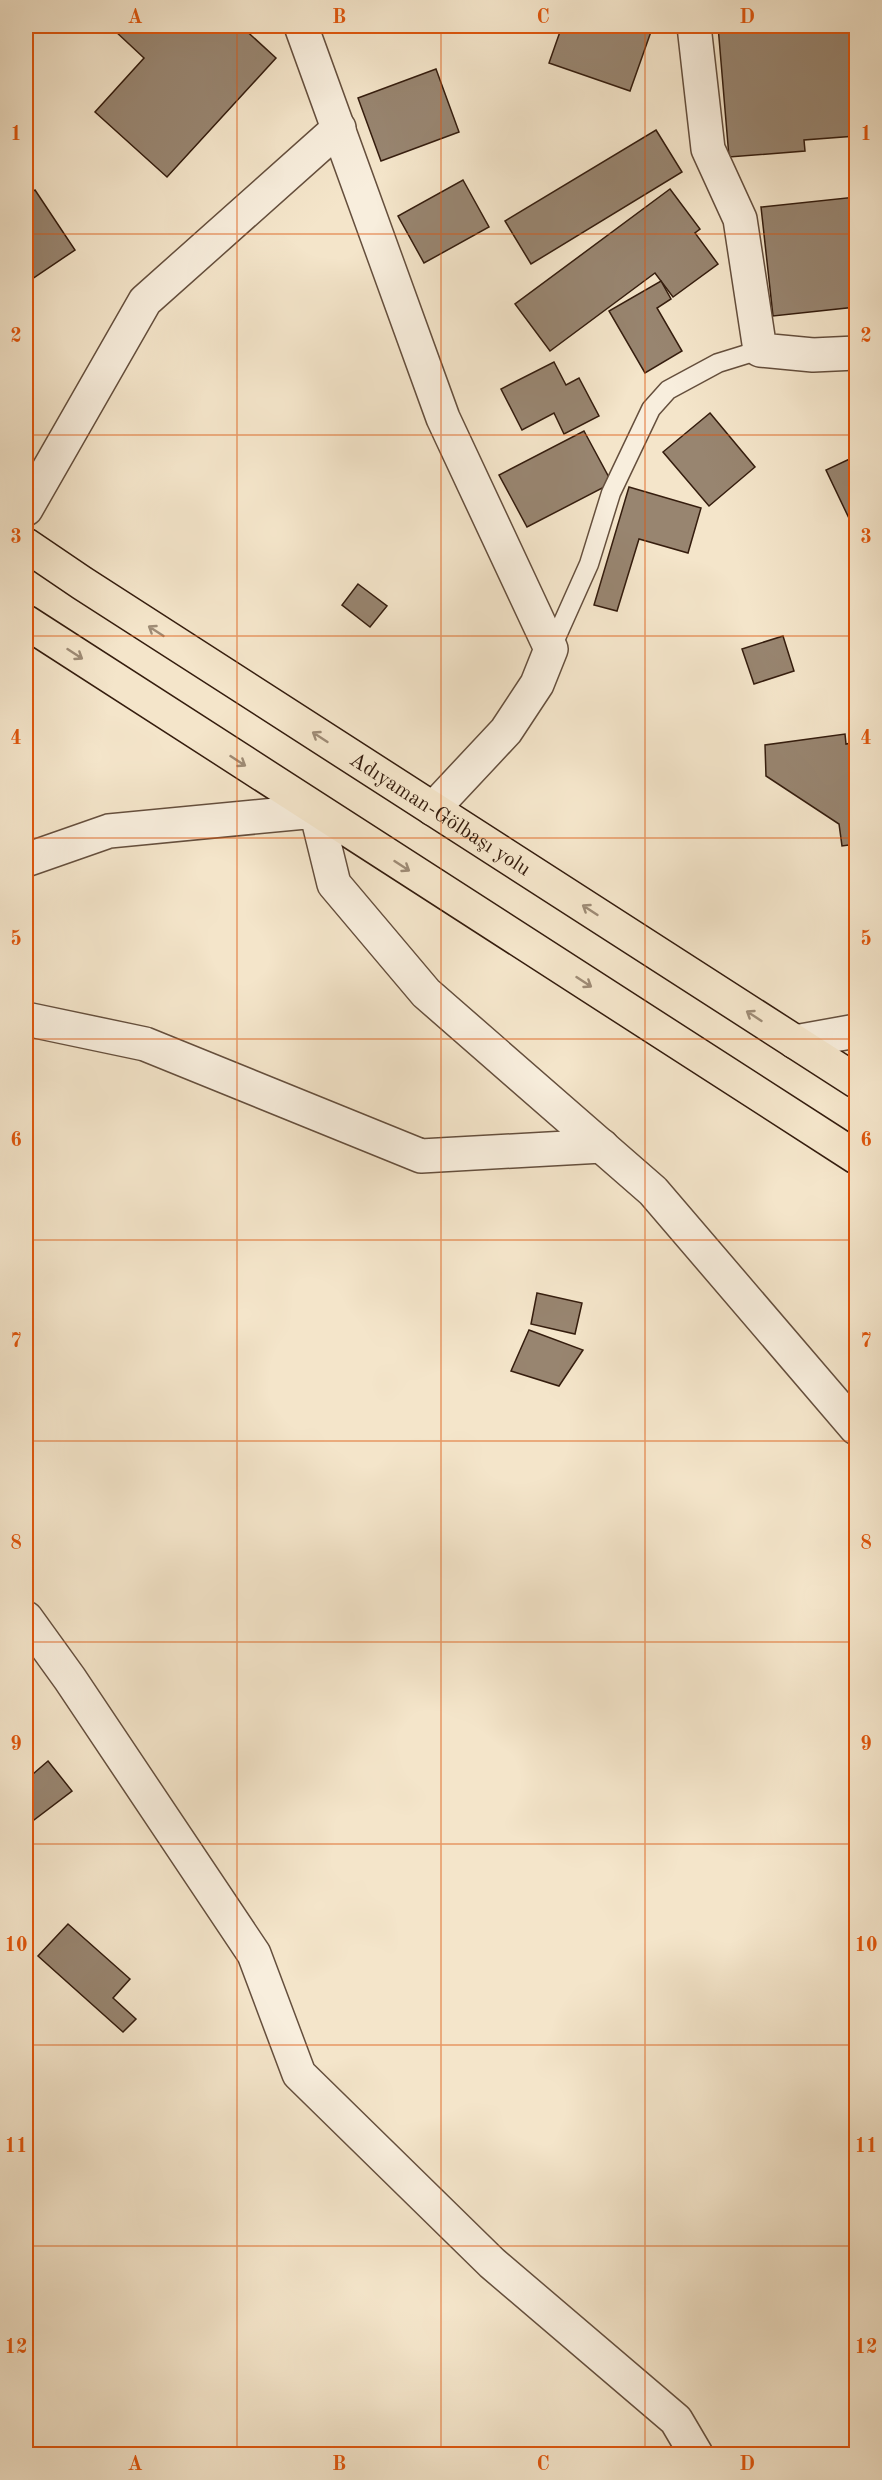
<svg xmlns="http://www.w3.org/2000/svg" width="882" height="2480" viewBox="0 0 882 2480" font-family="'Old Standard TT',serif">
<rect width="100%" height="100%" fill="#f4e5ca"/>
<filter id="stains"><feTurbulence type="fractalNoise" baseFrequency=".00333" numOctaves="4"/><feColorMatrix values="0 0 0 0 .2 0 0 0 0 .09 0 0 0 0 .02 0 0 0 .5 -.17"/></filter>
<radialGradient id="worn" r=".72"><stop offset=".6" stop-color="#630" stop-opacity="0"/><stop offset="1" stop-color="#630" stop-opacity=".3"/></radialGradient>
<g fill="#988570" stroke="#351d0e" stroke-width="1.5">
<path d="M118,26H241L276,58L167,177L95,112L144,58L114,30Z"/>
<path d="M562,26H653L630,91L549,63Z"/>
<path d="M718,26H856V136L804,140L805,151L729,157Z"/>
<path d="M436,69L459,132L381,161L358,98Z"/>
<path d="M656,130L682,172L531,264L505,221Z"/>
<path d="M463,180L489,227L424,263L398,216Z"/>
<path d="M670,189L700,229L695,233L718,264L673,297L655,273L550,351L515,304Z"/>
<path d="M35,190L75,250L26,283V196Z"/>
<path d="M856,197V307L773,316L761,207Z"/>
<path d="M661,281L671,299L657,308L682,351L645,373L609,311Z"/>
<path d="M554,362L566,385L579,378L599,416L564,434L554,413L522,430L501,389Z"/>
<path d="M710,413L755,467L709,506L663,452Z"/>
<path d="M584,431L612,483L527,527L499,475Z"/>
<path d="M856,456V533L826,470Z"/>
<path d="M629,487L701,508L688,553L639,539L617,611L594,605Z"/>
<path d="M358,584L387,606L370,627L342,605Z"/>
<path d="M783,636L794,671L754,684L742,649Z"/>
<path d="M845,734L846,744L856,742V844L842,846L839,824L766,776L765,745Z"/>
<path d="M537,1293L582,1303L575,1334L531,1324Z"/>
<path d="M529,1330L583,1350L559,1386L511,1371Z"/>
<path d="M48,1761L72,1791L26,1826V1780Z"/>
<path d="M68,1924L130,1979L113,1998L136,2019L123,2032L38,1956Z"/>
</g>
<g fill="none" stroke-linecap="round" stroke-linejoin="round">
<g stroke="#654f3d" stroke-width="21">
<path id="service" d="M551,649L589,564L611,493L651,409L668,390L718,363L760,350"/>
</g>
<g stroke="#654f3d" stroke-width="36">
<g id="minor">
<path d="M301,26L443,418L551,649L537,684L506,731L433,809"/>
<path d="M694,26L708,149L740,219L760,350L813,355L856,353"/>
<path d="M26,509L145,301L339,128"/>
<path d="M26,860L109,831L316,811L334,884L426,993L653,1191L856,1428"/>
<path d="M26,1019L145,1044L421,1156L602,1146"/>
<path d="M795,1042L856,1031"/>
<path d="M26,1618L70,1679L254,1954L299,2074L492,2263L676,2420L696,2454"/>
</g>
</g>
<g stroke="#351d0e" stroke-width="36">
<g id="trunk">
<path id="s1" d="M26,545L82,583L856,1081"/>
<path d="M26,622L856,1157"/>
</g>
</g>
<use href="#service" stroke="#f8eedd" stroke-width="18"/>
<use href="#minor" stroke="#f8eedd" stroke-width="33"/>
<use href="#trunk" stroke="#f4e5ca" stroke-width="33"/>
</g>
<defs><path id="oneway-shaft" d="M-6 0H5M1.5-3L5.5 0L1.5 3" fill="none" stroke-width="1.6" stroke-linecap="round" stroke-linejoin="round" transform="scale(1.5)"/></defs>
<g stroke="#9e8b75">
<use href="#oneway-shaft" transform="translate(156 631) rotate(-147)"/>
<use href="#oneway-shaft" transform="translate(75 654) rotate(33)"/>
<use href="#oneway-shaft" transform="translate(320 737) rotate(-147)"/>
<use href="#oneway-shaft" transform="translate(238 761) rotate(33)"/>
<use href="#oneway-shaft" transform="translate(402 866) rotate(33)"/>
<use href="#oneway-shaft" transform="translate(590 910) rotate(-147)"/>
<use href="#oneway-shaft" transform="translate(584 982) rotate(33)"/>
<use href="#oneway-shaft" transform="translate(754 1016) rotate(-147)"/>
</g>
<path fill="none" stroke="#df560c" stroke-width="1.5" stroke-opacity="0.55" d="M237,26V2454M441,26V2454M645,26V2454M26,234H856M26,435H856M26,636H856M26,838H856M26,1039H856M26,1240H856M26,1441H856M26,1642H856M26,1844H856M26,2045H856M26,2246H856"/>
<g text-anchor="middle" stroke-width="4.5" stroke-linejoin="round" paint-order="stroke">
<g font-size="21" fill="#351d0e" stroke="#f8eedd">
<text dy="7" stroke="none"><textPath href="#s1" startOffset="494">Adıyaman-Gölbaşı yolu</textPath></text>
</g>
</g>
<rect width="882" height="2480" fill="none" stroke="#f4e5ca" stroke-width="66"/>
<rect x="33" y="33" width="816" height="2414" fill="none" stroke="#df560c" stroke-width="2"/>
<g font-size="20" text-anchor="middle" font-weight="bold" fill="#df560c">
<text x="135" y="23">A</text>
<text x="339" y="23">B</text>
<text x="543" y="23">C</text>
<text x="747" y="23">D</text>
<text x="16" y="140">1</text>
<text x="866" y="140">1</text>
<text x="16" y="342">2</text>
<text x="866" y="342">2</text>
<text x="16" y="543">3</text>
<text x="866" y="543">3</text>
<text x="16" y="744">4</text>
<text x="866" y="744">4</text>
<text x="16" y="945">5</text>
<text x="866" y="945">5</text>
<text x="16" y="1146">6</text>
<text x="866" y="1146">6</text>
<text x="16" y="1347">7</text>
<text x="866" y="1347">7</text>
<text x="16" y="1549">8</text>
<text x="866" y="1549">8</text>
<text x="16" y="1750">9</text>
<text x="866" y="1750">9</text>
<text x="16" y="1951">10</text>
<text x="866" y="1951">10</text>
<text x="16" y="2152">11</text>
<text x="866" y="2152">11</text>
<text x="16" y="2353">12</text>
<text x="866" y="2353">12</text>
<text x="135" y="2470">A</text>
<text x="339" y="2470">B</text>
<text x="543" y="2470">C</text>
<text x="747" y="2470">D</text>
</g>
<rect width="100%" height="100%" filter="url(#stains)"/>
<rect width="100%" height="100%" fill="url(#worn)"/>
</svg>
